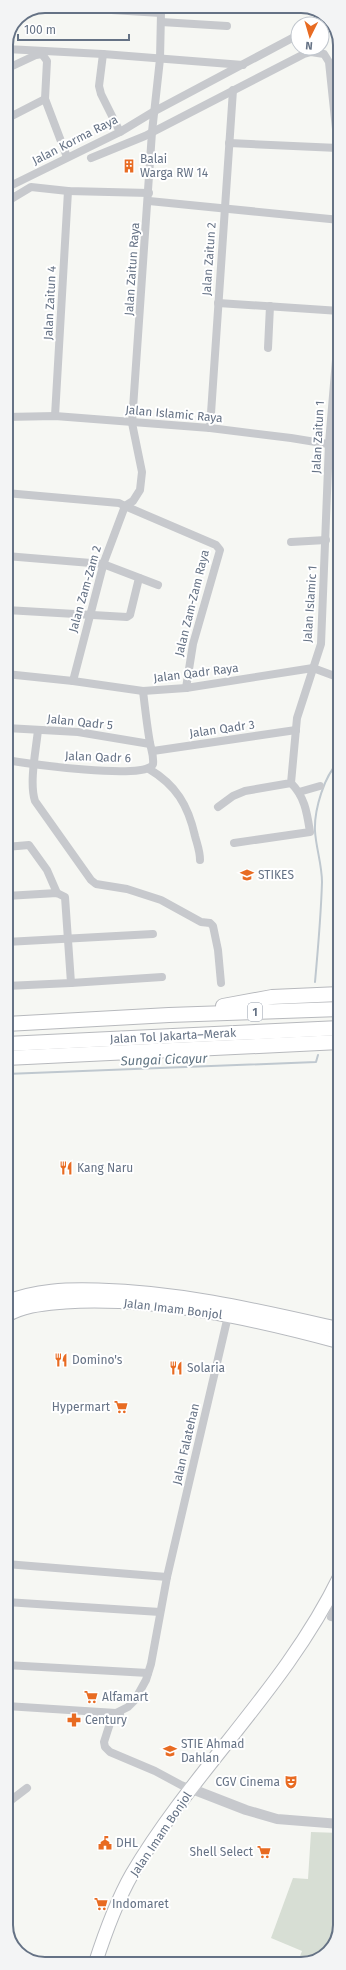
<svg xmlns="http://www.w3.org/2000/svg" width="346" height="1970" viewBox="0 0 346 1970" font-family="'Fira Sans',sans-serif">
<rect width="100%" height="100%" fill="#f6f7f3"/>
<path fill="#d7ded4" d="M311,1832L340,1833V1925L330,1951L306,1964H297L302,1951L271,1938L293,1878L308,1879Z"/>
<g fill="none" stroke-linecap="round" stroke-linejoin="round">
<g stroke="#bfc8cf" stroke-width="2">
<path d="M315,982C318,949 321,916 322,882C322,865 316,848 315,831C314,811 324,774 340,761"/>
<path d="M6,1074L316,1062L318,1055"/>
</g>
<g stroke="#b7babf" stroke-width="15">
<g id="primary">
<path d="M6,1302C36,1290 67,1289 98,1290C181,1292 260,1311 340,1329"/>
<path d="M6,1316C23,1305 45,1304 65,1302C153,1296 255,1319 340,1342"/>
<path d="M95,1964C105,1933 116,1902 132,1874C194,1769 287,1686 340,1576"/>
</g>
</g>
<g stroke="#b7b9bd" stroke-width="16">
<g id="motorway">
<path d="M223,1006L272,997L340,994"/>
<path d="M6,1024L169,1015L340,1009"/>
<path d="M6,1044L340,1028"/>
<path d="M6,1058L340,1042"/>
</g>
</g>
<g stroke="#c7c9cd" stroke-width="8">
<path d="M45,6L161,13"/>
<path d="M164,6L161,13L160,59L152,132L132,423L142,472L140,490L133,501L125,506L216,545L220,550L193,644L186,688"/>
<path d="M319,19L325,16"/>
<path d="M161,22L227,26"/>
<path d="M6,49L103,54L243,65"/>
<path d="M42,54L47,61L45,99L67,157"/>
<path d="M103,54L99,86L101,94L120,132"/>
<path d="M6,69L36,55L42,54"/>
<path d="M6,119L45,99"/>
<path d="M229,143L338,148"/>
<path d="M91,158L145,136L304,54L311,52L324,54L329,62L338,148H340"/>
<path d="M6,188L120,132L153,112L298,35"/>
<path d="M149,201L340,220"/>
<path d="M6,202L31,187L68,191L149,193"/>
<path d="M218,303L340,311"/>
<path d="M268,348L270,306"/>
<path d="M55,416L68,191"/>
<path d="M6,417L55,416L210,428L291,438L340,446"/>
<path d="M210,428L233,90"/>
<path d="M6,493L119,503L125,506L104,562L73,681"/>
<path d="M291,542L326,540"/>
<path d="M6,556L103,564L158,585"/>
<path d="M6,610L127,617L130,615L139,578"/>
<path d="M6,674L73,681L143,691L186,688L313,668L340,678"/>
<path d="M6,728L78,732L150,744"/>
<path d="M38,730C36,750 29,783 35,801L91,880L96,884L127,889L161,900L201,922L210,923L213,926L218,950L221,983"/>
<path d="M153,751L296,730"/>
<path d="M6,760C24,763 148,781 153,764C154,756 151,749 150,743C147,726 145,708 143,691"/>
<path d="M149,769C176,785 188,805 195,836C197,844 200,851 200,860"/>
<path d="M299,792L320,786"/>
<path d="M218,807L233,796L245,791L291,783L297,718L321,644L329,443L340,312"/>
<path d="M234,843L310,832C307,813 305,797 291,783"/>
<path d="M6,847L29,845L47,870L57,893"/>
<path d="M6,896L57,893L65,897L71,983L6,986"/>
<path d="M6,942L153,934"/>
<path d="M71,983L162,977"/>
<path d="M6,1564L167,1577"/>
<path d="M6,1602L160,1612"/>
<path d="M331,1617L340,1596"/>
<path d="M6,1665L148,1673"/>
<path d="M6,1706L116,1713L128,1707L135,1700L146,1680L151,1664L167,1577L228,1316"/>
<path d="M120,1714L112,1717L104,1742L105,1747L110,1752L155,1771L181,1785L192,1789"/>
<path d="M6,1804L27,1788"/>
</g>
<path stroke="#c7c9cd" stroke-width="10" d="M192,1789L246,1810L277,1819L340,1824"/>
<use href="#primary" stroke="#fff" stroke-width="13"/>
<use href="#motorway" stroke="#fff" stroke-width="14"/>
</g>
<defs>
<g id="building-bare" transform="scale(1.08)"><path d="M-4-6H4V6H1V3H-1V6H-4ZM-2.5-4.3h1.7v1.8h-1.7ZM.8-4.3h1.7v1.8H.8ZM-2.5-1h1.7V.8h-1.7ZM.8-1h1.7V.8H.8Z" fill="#e86b22" stroke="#fff" stroke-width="2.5" paint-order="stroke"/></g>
<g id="university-bare" transform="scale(1.08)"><path d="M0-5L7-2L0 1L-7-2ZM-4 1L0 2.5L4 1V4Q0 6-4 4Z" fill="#e86b22" stroke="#fff" stroke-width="2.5" paint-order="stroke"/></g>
<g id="restaurant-bare" transform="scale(1.08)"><path d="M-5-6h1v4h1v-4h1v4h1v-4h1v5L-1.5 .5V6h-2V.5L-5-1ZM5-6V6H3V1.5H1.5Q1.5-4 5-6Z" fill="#e86b22" stroke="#fff" stroke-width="2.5" paint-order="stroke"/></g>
<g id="supermarket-bare" transform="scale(1.08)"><path d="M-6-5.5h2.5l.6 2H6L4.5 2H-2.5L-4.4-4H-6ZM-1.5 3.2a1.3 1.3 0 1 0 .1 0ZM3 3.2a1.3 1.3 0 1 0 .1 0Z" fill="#e86b22" stroke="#fff" stroke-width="2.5" paint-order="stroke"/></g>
<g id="pharmacy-bare" transform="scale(1.08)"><path d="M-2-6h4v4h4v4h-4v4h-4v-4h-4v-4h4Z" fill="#e86b22" stroke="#fff" stroke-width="2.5" paint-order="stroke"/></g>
<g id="theatre-bare" transform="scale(1.08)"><path d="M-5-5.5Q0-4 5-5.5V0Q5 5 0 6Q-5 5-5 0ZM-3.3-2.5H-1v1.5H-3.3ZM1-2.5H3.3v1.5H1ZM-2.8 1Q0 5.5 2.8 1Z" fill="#e86b22" stroke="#fff" stroke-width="2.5" paint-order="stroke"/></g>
<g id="civic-bare" transform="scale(1.08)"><path d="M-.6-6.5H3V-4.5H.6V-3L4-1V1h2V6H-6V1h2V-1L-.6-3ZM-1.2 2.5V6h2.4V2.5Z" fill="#e86b22" stroke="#fff" stroke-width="2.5" paint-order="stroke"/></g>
</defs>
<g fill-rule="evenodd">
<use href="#building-bare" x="129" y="166"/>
<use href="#university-bare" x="247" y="875"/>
<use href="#restaurant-bare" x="66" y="1168"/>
<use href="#restaurant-bare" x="61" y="1360"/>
<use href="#restaurant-bare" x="176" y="1368"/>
<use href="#supermarket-bare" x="121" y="1407"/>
<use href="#supermarket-bare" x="91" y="1697"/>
<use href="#pharmacy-bare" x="74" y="1720"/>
<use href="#university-bare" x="170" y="1751"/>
<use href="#theatre-bare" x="291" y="1782"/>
<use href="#civic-bare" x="105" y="1843"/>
<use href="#supermarket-bare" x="264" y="1852"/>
<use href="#supermarket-bare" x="101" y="1904"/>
</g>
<g text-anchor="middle" stroke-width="4" stroke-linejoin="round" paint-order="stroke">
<rect fill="#fff" stroke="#939caa" stroke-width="1" x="248" y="1003" width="14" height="18" rx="3"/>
<g font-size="11" font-weight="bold" fill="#657285">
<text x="255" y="1016">1</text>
</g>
<g font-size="12" fill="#657285" stroke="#fff">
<text transform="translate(75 140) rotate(-27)" y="4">Jalan Korma Raya</text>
<text transform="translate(209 259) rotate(-86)" y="4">Jalan Zaitun 2</text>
<text transform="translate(132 269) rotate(-86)" y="4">Jalan Zaitun Raya</text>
<text transform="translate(50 303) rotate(-87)" y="4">Jalan Zaitun 4</text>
<text transform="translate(174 414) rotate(5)" y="4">Jalan Islamic Raya</text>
<text transform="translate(318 437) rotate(-87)" y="4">Jalan Zaitun 1</text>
<text transform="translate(85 589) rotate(-74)" y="4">Jalan Zam-Zam 2</text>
<text transform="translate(192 603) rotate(-76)" y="4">Jalan Zam-Zam Raya</text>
<text transform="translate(310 604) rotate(-86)" y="4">Jalan Islamic 1</text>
<text transform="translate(196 673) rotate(-7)" y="4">Jalan Qadr Raya</text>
<text transform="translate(80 722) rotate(6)" y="4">Jalan Qadr 5</text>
<text transform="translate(222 729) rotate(-8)" y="4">Jalan Qadr 3</text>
<text transform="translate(98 757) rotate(2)" y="4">Jalan Qadr 6</text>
<text transform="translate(173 1036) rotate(-3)" y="4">Jalan Tol Jakarta–Merak</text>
<text transform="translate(173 1309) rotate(7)" y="4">Jalan Imam Bonjol</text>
<text transform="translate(186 1444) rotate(-77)" y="4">Jalan Falatehan</text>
<text transform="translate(161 1834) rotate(-56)" y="4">Jalan Imam Bonjol</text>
</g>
<g font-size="12" fill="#657285" stroke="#fff" text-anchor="start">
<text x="140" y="163">Balai<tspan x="140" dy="14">Warga RW 14</tspan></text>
<text x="258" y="879">STIKES</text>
<text x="77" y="1172">Kang Naru</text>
<text x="72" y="1364">Domino's</text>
<text x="187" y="1372">Solaria</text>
<text x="110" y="1411" text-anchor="end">Hypermart</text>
<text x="102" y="1701">Alfamart</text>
<text x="85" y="1724">Century</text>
<text x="181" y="1748">STIE Ahmad<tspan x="181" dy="14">Dahlan</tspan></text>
<text x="280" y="1786" text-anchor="end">CGV Cinema</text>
<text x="116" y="1847">DHL</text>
<text x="253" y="1856" text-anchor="end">Shell Select</text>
<text x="112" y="1908">Indomaret</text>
</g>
<g font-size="13" font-style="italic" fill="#607482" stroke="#fff">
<text transform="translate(164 1059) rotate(-2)" y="5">Sungai Cicayur</text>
</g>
</g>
<path d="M0 0H346V1970H0ZM45 13H301A32 32 0 0 1 333 45V1925A32 32 0 0 1 301 1957H45A32 32 0 0 1 13 1925V45A32 32 0 0 1 45 13Z" fill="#f3f4f5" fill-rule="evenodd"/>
<path fill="none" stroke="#657285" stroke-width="2" d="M45 13H301A32 32 0 0 1 333 45V1925A32 32 0 0 1 301 1957H45A32 32 0 0 1 13 1925V45A32 32 0 0 1 45 13Z"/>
<g transform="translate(310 36) rotate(185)"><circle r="19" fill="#ffffff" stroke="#c1c7ce"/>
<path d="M0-3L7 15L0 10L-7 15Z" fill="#e86b22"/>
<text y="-6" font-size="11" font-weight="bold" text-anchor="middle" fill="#657285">N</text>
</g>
<path d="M18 34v6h111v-6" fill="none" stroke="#657285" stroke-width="2"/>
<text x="24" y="34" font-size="12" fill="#657285" stroke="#ffffff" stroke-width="3" paint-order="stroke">100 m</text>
</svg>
